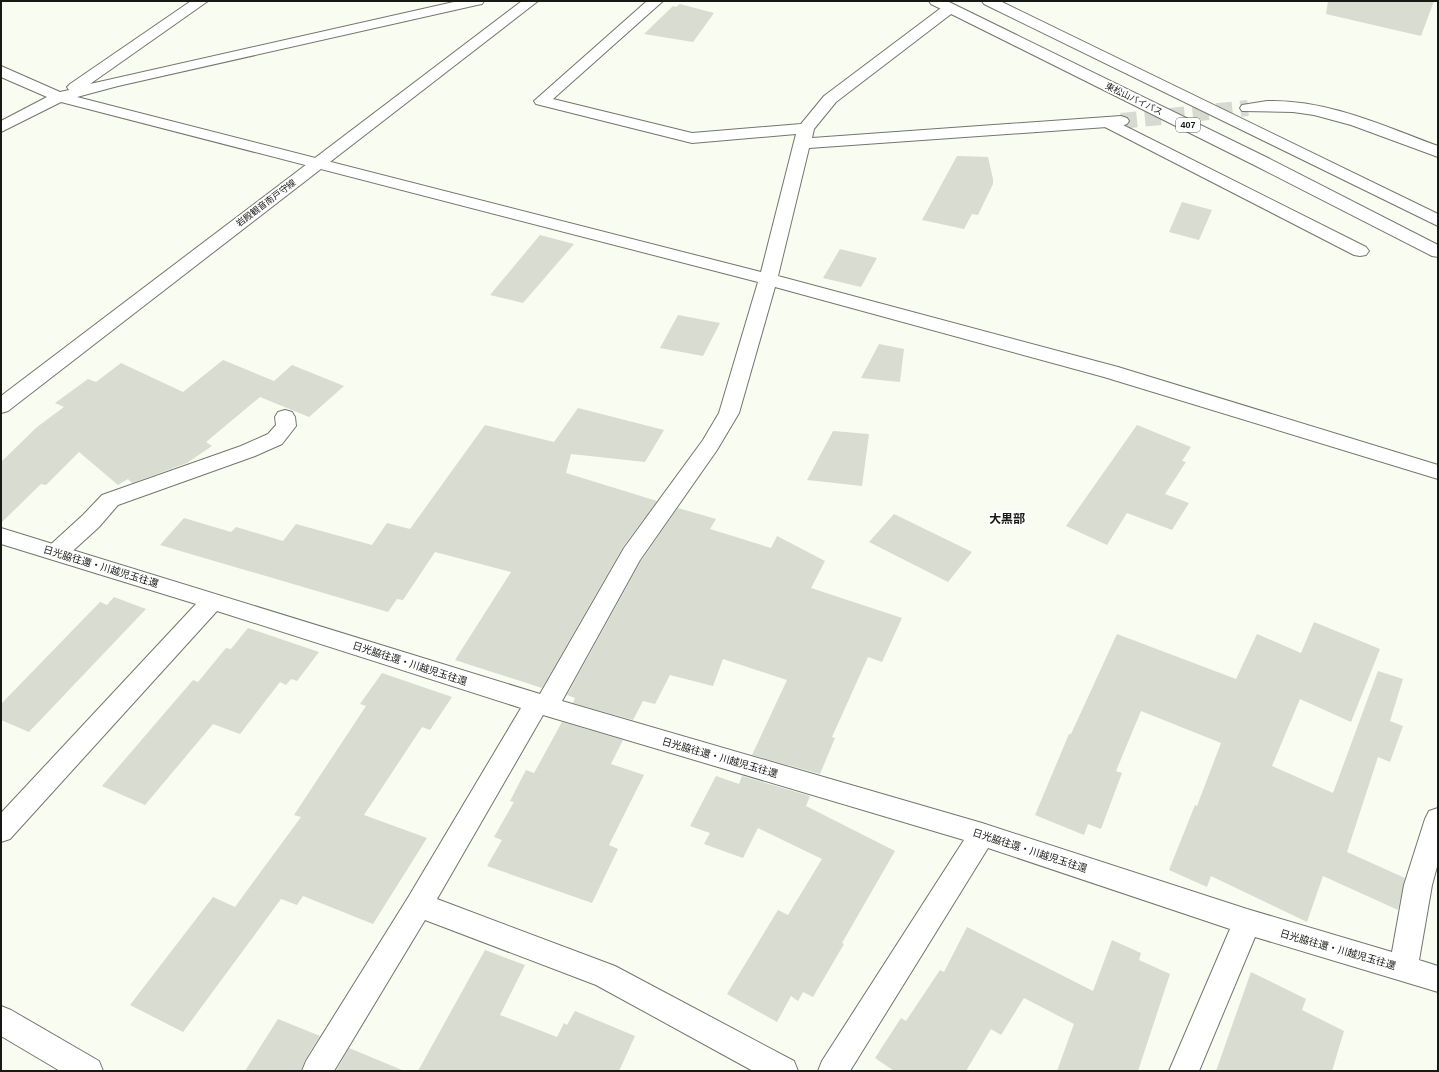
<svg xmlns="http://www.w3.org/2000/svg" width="1439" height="1072" viewBox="0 0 1439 1072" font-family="Helvetica,'Noto Sans JP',sans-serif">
<rect width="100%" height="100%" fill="#f8fcf1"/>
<g fill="#d8dcd1">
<path d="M1328,1H1434L1421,36L1326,14Z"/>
<path d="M680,4L714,13L693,42L644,34L673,6L676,7Z"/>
<path d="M957,156L988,157L993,179V184L978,215L972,214L964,229L922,220Z"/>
<path d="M1182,202L1212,210L1199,240L1169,232Z"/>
<path d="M540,235L574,244L523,303L490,295Z"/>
<path d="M840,249L877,258L861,287L823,278Z"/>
<path d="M678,315L720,323L703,356L660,348Z"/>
<path d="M879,344L904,349L900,382L861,378Z"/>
<path d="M223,360L274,381L292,365L344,386L309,417L260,397L206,442L212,446L187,463L132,483L128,479L118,485L79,452L46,485L41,484L1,523V462L37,427L64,407L55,403L88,379L96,382L121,363L183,392Z"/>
<path d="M578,408L664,430L645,462L571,454L566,473L657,501L623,547L542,688L455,660L511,572L435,552L403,600L397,599L388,612L160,545L184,518L231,532L236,527L283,541L296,524L372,545L387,523L410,529L485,425L554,442Z"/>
<path d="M1137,425L1191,447L1182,461L1186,462L1165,494L1189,503L1172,530L1127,513L1107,545L1066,526Z"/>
<path d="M833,431L869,434L862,486L807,480Z"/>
<path d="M678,508L716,519L710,529L771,548L777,536L825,561L811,588L902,618L882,662L868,657L832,737L835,738L820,774L752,755L787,680L723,659L713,686L670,675L655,704L643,701L633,720L573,703L575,698L567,695L641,561Z"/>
<path d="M894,514L972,552L948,582L869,542Z"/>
<path d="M114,597L146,609L29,732L1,720V704L100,602L107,605Z"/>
<path d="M1314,622L1380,649L1351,722L1300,699L1272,766L1333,793L1378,671L1403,679L1390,721L1403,726L1390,762L1378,757L1347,852L1405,878L1398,910L1323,876L1307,922L1211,876L1207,887L1169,870L1195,805L1197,806L1221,743L1141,711L1116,771L1122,773L1101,829L1088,824L1084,835L1035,815L1069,734H1071L1117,634L1236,679L1257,634L1301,653Z"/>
<path d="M248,628L319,652L297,681L291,679L286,685L280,682L240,734L213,724L145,805L102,786L193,680L198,682L226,648L231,649Z"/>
<path d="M382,673L452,697L430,730L422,727L364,815L427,838L373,924L303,896L297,905L281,899L183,1032L130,1005L213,897L235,907L301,817L294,815L366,706L360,704Z"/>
<path d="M562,722L623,740L611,764L644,775L609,845L618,849L592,903L487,866L502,840L494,837L514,802L510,801L526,770L534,773Z"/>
<path d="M716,776L739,784L742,776L810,796L806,806L895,851L842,943L844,944L813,997L803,992L798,1001L791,996L777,1022L727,994L778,910L788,915L822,859L758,828L743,858L704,844L710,833L690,826Z"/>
<path d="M967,927L1093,991L1112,940L1141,953L1139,960L1170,974L1138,1071H1057L1074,1024L1024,998L1001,1035L991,1029L966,1071H894L875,1058L901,1018L906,1021L940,970L944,972Z"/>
<path d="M485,950L525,965L500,1015L557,1037L564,1023L567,1025L575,1011L635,1036L619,1071H418Z"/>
<path d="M1251,972L1306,999L1302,1010L1344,1031L1332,1071H1216Z"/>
<path d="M278,1019L320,1036L305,1060L301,1071H245Z"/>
<path d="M349,1048L402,1070L401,1071H336Z"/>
</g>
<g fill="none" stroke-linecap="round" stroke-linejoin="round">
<path stroke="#d6dad0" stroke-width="16" stroke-dasharray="16 8" stroke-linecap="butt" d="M1121,121L1248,108"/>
<g stroke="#72766c" stroke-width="2">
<g id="lane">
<path d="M1107,117L1366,247L1369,251L1366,255L1360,256L1354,255L1101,125L1099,122L1101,119Z"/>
<path d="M285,410L292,412L295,417L296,426L282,444L255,456L118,505L99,527L65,558L57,560L49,558L46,552L49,546L83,515L102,495L241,446L268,434L276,425L275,417L278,412Z"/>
</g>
</g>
<g stroke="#72766c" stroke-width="2">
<g id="street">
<path d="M191,1H208L90,84L458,1H484L482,4L477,5L118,86L77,97L761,272L796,134L692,143L536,104L534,101L647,1H663L553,99L692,133L801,124L824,96L945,5H955L957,8L955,11L836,102L814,129L812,138L1121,116L1127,118L1129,121L1127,124L1121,126L809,148L778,276L1118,367L1438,465V479L1104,377L775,287L739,413L717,450L640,560L562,701L982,823L1247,909L1392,952L1404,885L1425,819L1429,811L1438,808V863L1432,885L1419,960L1438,966V992L1255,937L1199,1071H1169L1230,929L988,848L850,1071H818L822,1061L964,840L543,715L437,899L615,966L794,1061L798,1071H753L596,985L425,920L334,1071H302L306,1061L409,896L521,708L217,611L10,839L1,842V813L196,604L1,544V528L540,694L624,548L703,440L719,413L758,282L61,102L1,132V121L47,97L1,77V66L60,92L69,90L67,87L70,84Z"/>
<path d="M1267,101C1326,99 1384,126 1438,146V157L1351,125L1314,115L1293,112L1242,111L1240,108L1242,105Z"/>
<path d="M1,1006L11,1010L99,1061L103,1071H60L1,1036Z"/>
</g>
</g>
<g stroke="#72766c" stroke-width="2">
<path id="secondary" d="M522,1H538L8,411L1,413V396Z"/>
</g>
<g stroke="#72766c" stroke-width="2">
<g id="highway">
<path d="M929,1H947L1268,158L1438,245V257L1432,256L1256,166L931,4Z"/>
<path d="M982,1H1000L1438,214V226L984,4Z"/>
</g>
</g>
<use href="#lane" fill="#fff" fill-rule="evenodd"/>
<use href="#street" fill="#fff" fill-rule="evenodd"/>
<use href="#secondary" fill="#fff" fill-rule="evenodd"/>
<use href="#highway" fill="#fff" fill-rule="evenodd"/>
</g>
<g text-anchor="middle" stroke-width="3.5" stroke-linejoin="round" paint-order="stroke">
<g font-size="9" fill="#181915" stroke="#fff">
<text transform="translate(1134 99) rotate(26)" y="3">東松山バイパス</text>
<text transform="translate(266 203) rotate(-37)" y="3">岩殿観音南戸守線</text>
</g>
<rect fill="#fff" stroke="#5d5e5b" stroke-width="1" x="1176" y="118" width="24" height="14" rx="3"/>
<g font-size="9" font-weight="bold" fill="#181915">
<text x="1188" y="128">407</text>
</g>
<g font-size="10" fill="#181915" stroke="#fff">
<text transform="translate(101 566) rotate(17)" y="4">日光脇往還・川越児玉往還</text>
<text transform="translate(410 663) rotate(18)" y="4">日光脇往還・川越児玉往還</text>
<text transform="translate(720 757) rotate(16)" y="4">日光脇往還・川越児玉往還</text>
<text transform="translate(1030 850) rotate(18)" y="4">日光脇往還・川越児玉往還</text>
<text transform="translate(1338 949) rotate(16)" y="4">日光脇往還・川越児玉往還</text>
</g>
<g font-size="12" font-weight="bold" fill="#181915" stroke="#fff">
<text x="1007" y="523">大黒部</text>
</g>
</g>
<rect width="1439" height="1072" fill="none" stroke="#181915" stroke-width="4"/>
</svg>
